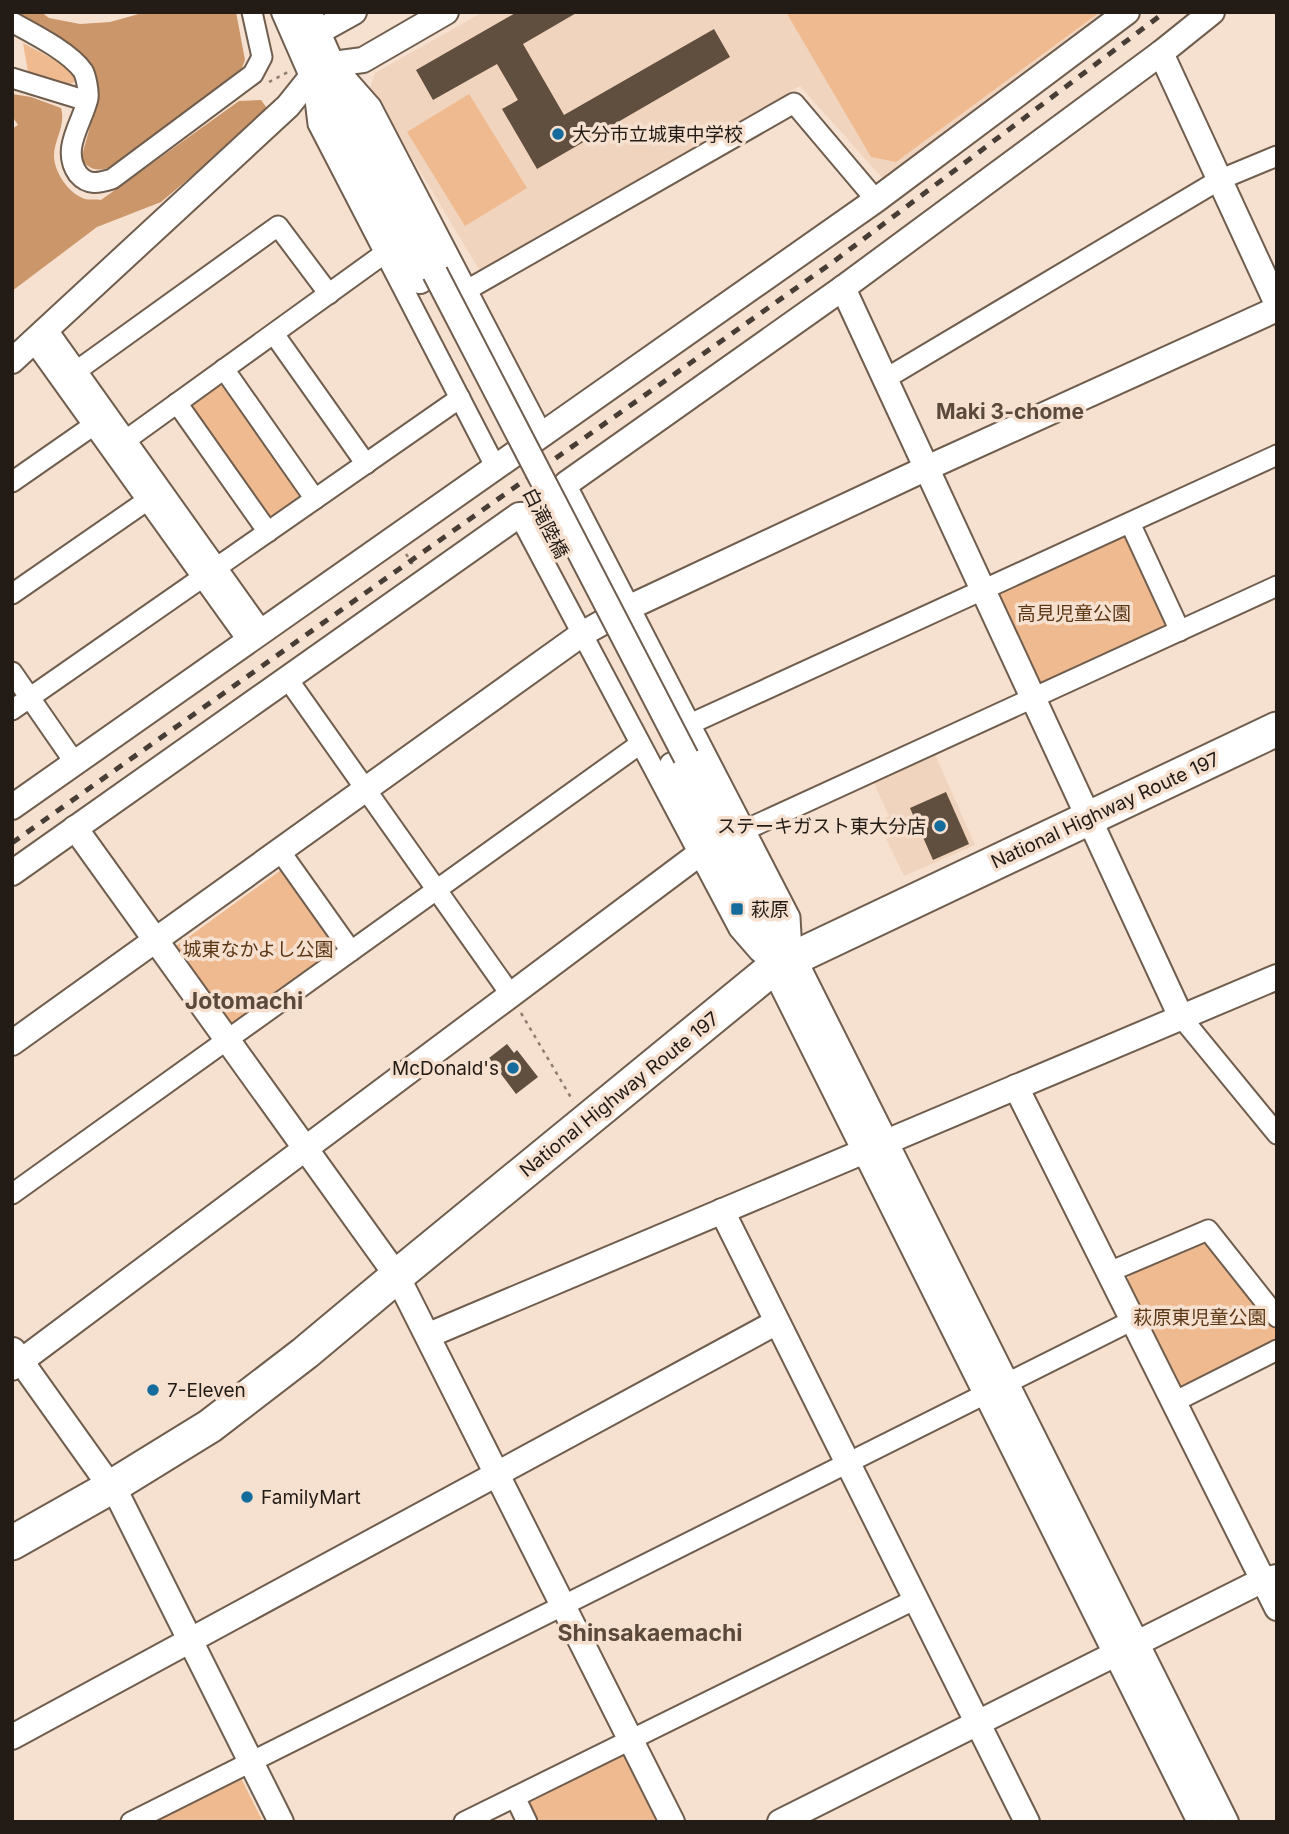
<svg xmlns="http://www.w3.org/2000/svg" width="1289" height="1834" viewBox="0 0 1289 1834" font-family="Inter,'Noto Sans JP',sans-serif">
<rect width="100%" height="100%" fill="#f6e0cf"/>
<g fill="#f1d4be">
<path d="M483,12H1113L885,181L800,86L480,271L370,88L375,73Z"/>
<path d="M933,750L975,845L904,876L878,822L889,816L872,779Z"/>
</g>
<g fill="#efba8f">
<path d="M786,12H1100L896,162L871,157Z"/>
<path d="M23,43L70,68L76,81L62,88L29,78Z"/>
<path d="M469,94L527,188L465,226L407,132Z"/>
<path d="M216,381H226L307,493L274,524L187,401Z"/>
<path d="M1122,537H1130L1169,620L1166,626L1047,682H1037L998,596L1003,590Z"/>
<path d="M285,867L344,949L231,1030L172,949Z"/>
<path d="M1206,1240L1277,1329V1342L1185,1387H1175L1126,1284L1130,1273Z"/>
<path d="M619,1752L627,1754L661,1822H538L529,1803L531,1796Z"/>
<path d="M240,1776L263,1822H149Z"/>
</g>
<g fill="#cb966a">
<path d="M12,12H41L49,18L80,24L110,22L146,12H236L245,60L242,68L115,166C100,171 91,172 81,159L96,105V87L12,20Z"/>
<path d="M12,94L31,97L61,108C66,127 54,139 54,156C54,172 69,194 85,199C89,200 96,199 101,200L239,101L261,100L269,111L161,202L97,227L12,291V129L18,125L12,116Z"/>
</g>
<g fill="#604e3f">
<path d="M517,12H578L523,44L564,115L714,29L730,57L537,169L502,109L518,100L497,64L433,100L416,70Z"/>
<path d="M946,792L969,844L933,860L910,808Z"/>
<path d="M507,1044L514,1053L517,1050L538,1077L516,1094L489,1058Z"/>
</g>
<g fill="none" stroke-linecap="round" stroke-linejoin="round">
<g stroke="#6f5d4e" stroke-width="23">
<g id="minor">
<path d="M12,22C32,33 70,52 83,71C86,76 89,92 88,98C83,122 60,149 78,174C88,186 99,183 112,179L253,74L262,57L252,12"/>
<path d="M341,72L371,106L542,434"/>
<path d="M12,78L87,101"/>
<path d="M313,83L318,124L495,466"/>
<path d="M467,290L794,103L876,200"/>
<path d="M47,329L262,631"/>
<path d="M274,334L366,464"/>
<path d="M33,341L248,641"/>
<path d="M224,369L315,499"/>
<path d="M68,377L278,226L329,294"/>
<path d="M885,379L1219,180L1277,156"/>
<path d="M177,403L268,532"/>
<path d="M126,440L385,253"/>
<path d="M12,482L101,420"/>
<path d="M566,484L790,917L792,953"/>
<path d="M519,515L739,929L759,952"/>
<path d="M1130,523L1180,631"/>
<path d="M12,594L155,495"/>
<path d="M12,672L75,763"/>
<path d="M287,678L511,995"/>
<path d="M12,710L460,398"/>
<path d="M690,724L1277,455"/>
<path d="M745,830L1277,586"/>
<path d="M280,851L351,951"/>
<path d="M1181,1017L1277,1134"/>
<path d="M12,1194L640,744"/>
<path d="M1109,1272L1208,1230L1277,1317"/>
<path d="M1174,1402L1277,1350"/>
<path d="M515,1797L527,1822"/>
<path d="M131,1822L1133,1320"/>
<path d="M464,1822L916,1599"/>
</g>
</g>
<g stroke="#6f5d4e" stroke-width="28">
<g id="tertiary">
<path d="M284,12L312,76L331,109L420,281"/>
<path d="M309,12L347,98L434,272"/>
<path d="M318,32L354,12"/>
<path d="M1161,53L1277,304"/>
<path d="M843,288L1181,1017"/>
<path d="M12,361L288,106L312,76L333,64L363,60L446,12"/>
<path d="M686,757L802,975L1226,1822"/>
<path d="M672,765L1200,1822"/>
<path d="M12,807L876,200L1127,12"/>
<path d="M75,828L397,1276L672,1822"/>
<path d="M12,873L519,515C540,515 560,505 566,484L843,288L1161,53L1212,12"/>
<path d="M12,1043L582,634L630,607L927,468L1277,309"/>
<path d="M1016,1087L1277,1608"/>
<path d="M722,1211L1027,1822"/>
<path d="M429,1335L1277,977"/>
<path d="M13,1350L120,1500L281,1822"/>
<path d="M12,1368L699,854"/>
<path d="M12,1737L777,1322"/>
<path d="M780,1822L1263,1580L1277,1577"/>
</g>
</g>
<g stroke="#6f5d4e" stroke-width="37">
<path id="trunk" d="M12,1543L111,1487L210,1426L305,1353L397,1276L773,968L1277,729"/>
</g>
<g stroke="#8c7d72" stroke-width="2.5" stroke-dasharray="3.5 5" stroke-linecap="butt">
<path d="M269,82L288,72"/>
<path d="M406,554L414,566"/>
<path d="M521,1013L573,1101"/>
</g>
<use href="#minor" stroke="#fff" stroke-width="19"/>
<use href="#tertiary" stroke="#fff" stroke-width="24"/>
<use href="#trunk" stroke="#fff" stroke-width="33"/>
<path stroke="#483d35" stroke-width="5" stroke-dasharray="9 9" stroke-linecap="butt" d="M12,843L833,262L1165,12"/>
<g stroke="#6f5d4e" stroke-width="28" stroke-linecap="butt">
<path id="tertiary-bridge" d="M435,273L686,757"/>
</g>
<use href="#tertiary-bridge" stroke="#fff" stroke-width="24"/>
</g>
<g fill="#156c9c" stroke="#f6e0cf" stroke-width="2.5">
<circle cx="558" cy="134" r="7"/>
<circle cx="940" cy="826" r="7"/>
<rect x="730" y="902" width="14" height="14" rx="3.5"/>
<circle cx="513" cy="1068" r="7"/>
<circle cx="153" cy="1390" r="7"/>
<circle cx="247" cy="1497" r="7"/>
</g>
<g text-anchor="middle" stroke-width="7" stroke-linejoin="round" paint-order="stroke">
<g font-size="19" fill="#231b15" stroke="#f6e0cf" text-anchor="start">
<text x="572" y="141">大分市立城東中学校</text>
<text x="926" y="833" text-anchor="end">ステーキガスト東大分店</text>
<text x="751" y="916">萩原</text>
<text x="499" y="1075" text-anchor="end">McDonald's</text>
<text x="167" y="1397">7-Eleven</text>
<text x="261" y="1504">FamilyMart</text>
</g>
<g font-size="19" fill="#231b15" stroke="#f6e0cf">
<text transform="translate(546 523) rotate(63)" y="7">白滝陸橋</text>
<text transform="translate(1105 810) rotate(-25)" y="7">National Highway Route 197</text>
<text transform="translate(619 1094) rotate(-39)" y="7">National Highway Route 197</text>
</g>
<g font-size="19" fill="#5c3715" stroke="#f6e0cf">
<text x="1074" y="620">高見児童公園</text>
<text x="258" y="956">城東なかよし公園</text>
<text x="1200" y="1324">萩原東児童公園</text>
</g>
<g font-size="21" font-weight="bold" fill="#5b493b" stroke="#f6e0cf">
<text x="1010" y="419">Maki 3-chome</text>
</g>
<g font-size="23" font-weight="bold" fill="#5b493b" stroke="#f6e0cf">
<text x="244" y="1009">Jotomachi</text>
<text x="650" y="1641">Shinsakaemachi</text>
</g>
</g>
<rect width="1289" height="1834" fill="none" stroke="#231b15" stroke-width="28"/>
</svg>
